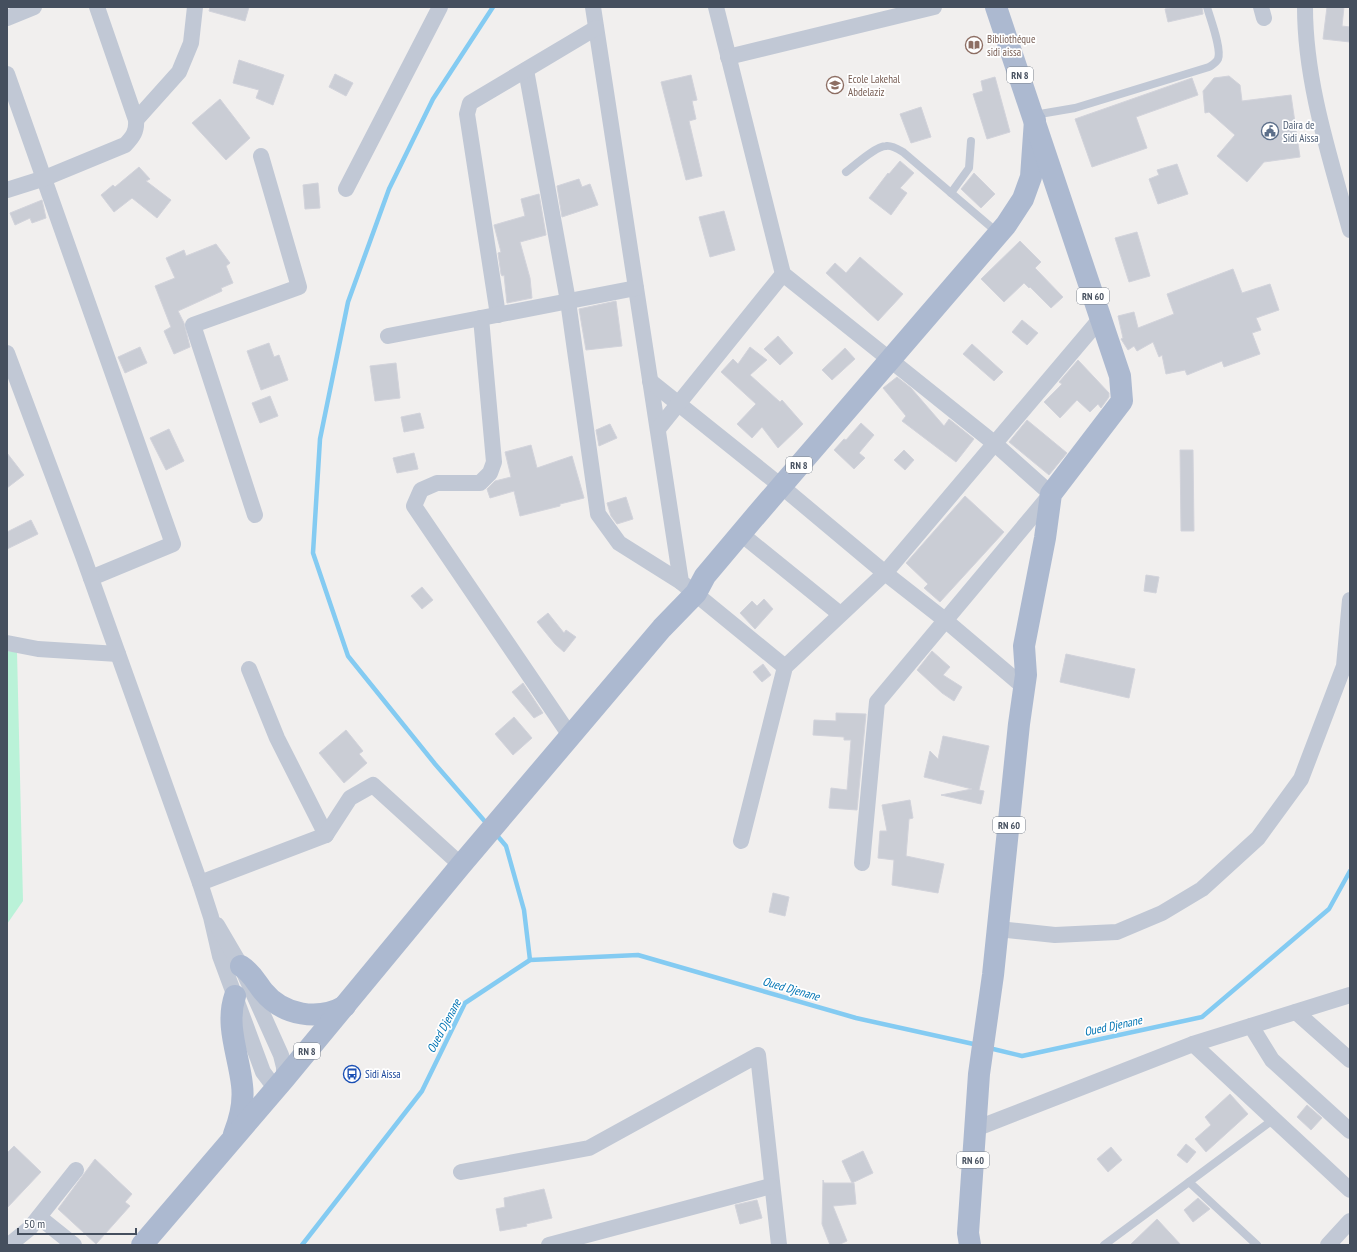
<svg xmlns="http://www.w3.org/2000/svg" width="1357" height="1252" viewBox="0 0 1357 1252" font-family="'PT Sans Narrow',sans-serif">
<rect width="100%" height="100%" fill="#f1efee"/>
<path fill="#baf2d8" d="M7,651L17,652L23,901L7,924Z"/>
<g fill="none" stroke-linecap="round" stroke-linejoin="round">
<g stroke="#84cbf2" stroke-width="4.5">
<path d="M488,825L435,764L348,656L313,553L320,439L348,302L389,189L433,99L493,7"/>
<path d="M495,833L506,846L524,910L530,960"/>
<path d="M989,1048L1022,1056L1202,1017L1329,909L1350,871"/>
<path d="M302,1245L422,1091L465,1003L530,960L638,955L856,1018L978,1045"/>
</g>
</g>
<g fill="#cacdd5" stroke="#d2d3db">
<path d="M210,7H249L245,21L209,11Z"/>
<path d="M1175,7H1202L1203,14L1168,22L1165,9Z"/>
<path d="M1327,7H1344L1342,26L1350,27V42L1323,39Z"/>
<path d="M239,60L284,75L273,105L256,98L259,90L233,83Z"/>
<path d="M335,74L353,83L346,96L329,87Z"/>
<path d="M691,75L697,100L692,101L696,119L689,121L702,176L686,180L661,82Z"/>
<path d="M1229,76L1240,85L1242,101L1291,95L1300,157L1264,162L1247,182L1217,156L1235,135L1209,112L1205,113L1203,91L1214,78Z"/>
<path d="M995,77L1010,132L987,139L973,94L983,91L981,81Z"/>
<path d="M1192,78L1198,95L1136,117L1147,148L1092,167L1075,119Z"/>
<path d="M220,99L250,138L226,160L192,123Z"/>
<path d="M921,107L931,137L911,143L900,114Z"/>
<path d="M900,161L914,173L900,188L907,193L891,215L869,198L888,173L889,174Z"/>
<path d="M1177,164L1188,194L1158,204L1149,179L1159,175L1157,170Z"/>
<path d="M139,167L150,179L146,181L171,200L157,218L132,198L114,212L101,195L113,185L115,187Z"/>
<path d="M974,173L995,194L981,208L961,189Z"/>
<path d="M579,179L582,187L590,184L598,205L562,217L557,186Z"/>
<path d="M318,183L320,208L305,209L303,185Z"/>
<path d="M539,194L546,235L520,242L530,278L532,298L507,303L504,275L502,276L501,274L498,253L501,252L494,225L525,216L521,199Z"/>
<path d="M42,200L46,218L32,223L30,218L15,225L10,213Z"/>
<path d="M724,211L735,250L710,257L699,217Z"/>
<path d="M1137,232L1150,276L1129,282L1115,238Z"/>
<path d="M1020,241L1041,262L1035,268L1063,297L1051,308L1030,287L1029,288L1024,283L1004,302L981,279Z"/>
<path d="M216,244L230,263L226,266L233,283L221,288L222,291L178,311L184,323L190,347L174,354L164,331L171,327L155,286L175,278L166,258L184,250L186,256Z"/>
<path d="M860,257L903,294L878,321L826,273L835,263L846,273Z"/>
<path d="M1233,269L1242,293L1270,284L1279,310L1256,318L1261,330L1252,333L1260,354L1224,367L1222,361L1187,375L1185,370L1166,374L1162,355L1159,357L1153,342L1137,351L1134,346L1128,350L1121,339L1123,338L1118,316L1134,312L1138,328L1174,314L1167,294Z"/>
<path d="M616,301L622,346L586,350L579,309Z"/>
<path d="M1022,320L1038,333L1027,345L1012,332Z"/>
<path d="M778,336L793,353L780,365L764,349Z"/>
<path d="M269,343L274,357L279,355L288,380L261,390L247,351Z"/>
<path d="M972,344L1003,372L994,381L963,354Z"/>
<path d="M140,347L147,363L125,373L118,357Z"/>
<path d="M750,347L767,360L750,375L780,402L782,400L803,424L778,448L762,427L752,438L737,424L756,404L721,372L733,359L738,364Z"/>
<path d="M845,348L855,359L832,380L822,370Z"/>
<path d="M1078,360L1109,393V397L1101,408L1098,404L1090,412L1077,400L1060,418L1044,402L1062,384L1059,382Z"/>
<path d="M396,363L400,398L375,401L370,366Z"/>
<path d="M897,377L911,388L944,426L949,419L974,439L956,462L902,421L906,416L883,388Z"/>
<path d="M270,396L278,416L260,423L252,403Z"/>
<path d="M420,413L424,428L404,432L401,417Z"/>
<path d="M1027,420L1067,453L1049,475L1009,442Z"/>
<path d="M861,423L874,435L859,453L865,458L854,469L834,450L844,439L846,440Z"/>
<path d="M610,424L617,438L599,446L596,430Z"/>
<path d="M169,429L184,461L166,470L150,438Z"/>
<path d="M531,445L537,468L572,456L584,498L560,504V506L520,516L514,491L490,498L487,489L495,481L511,477L505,452Z"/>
<path d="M904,450L914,460L905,470L894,460Z"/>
<path d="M1180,450H1193L1194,531H1181Z"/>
<path d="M7,453L24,475L7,488Z"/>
<path d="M414,453L418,469L397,473L393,458Z"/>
<path d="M965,496L1004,532L940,602L924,588L928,584L906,563Z"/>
<path d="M626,497L633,519L617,524L611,516L607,503Z"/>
<path d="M31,520L38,534L7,549V532Z"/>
<path d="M1146,575L1159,577L1156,593L1144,591Z"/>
<path d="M422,587L433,600L422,609L411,596Z"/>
<path d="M764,599L773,609L755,629L740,613L752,601L757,606Z"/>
<path d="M548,613L564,633L566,630L576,637L564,652L555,644L537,622Z"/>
<path d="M932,651L950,667L943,675L962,687L954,701L942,693L917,670Z"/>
<path d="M1066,654L1135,669L1129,698L1060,682Z"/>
<path d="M763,664L771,675L762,682L753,672Z"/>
<path d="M523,683L543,713L534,718L512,692Z"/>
<path d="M836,713L866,714L857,810L829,808L831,788L847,790L851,740H844V737L813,735L814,720L836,721Z"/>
<path d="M514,717L532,738L513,755L495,734Z"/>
<path d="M346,730L363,751L359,754L367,763L344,783L319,753Z"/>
<path d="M943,736L989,746L979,790L984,791L981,804L941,795L972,789L924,777L930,751L938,759Z"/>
<path d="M910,800L913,818L909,819L906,856L944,864L938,893L892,885L894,860L878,858L880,831H887L882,805Z"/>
<path d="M773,893L789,897L785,916L769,912Z"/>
<path d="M1230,1094L1248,1114L1206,1152L1195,1139L1211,1125L1205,1117Z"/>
<path d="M1307,1105L1322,1118L1311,1130L1297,1117Z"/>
<path d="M1186,1144L1196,1152L1187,1163L1177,1155Z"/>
<path d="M14,1146L41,1172L7,1208V1153Z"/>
<path d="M1111,1147L1122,1160L1108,1172L1097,1159Z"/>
<path d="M863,1151L873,1173L852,1183L842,1161Z"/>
<path d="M95,1159L132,1194L125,1202L130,1206L96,1244L58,1209Z"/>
<path d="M823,1180L824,1183H854L856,1204L833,1206L847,1241L838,1245H830L822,1224Z"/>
<path d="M544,1189L552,1218L526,1224L527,1226L500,1231L496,1209L505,1207L504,1198Z"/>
<path d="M1198,1198L1210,1209L1193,1222L1184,1210Z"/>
<path d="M757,1200L762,1218L740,1224L735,1205Z"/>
<path d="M1157,1219L1181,1245H1130Z"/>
</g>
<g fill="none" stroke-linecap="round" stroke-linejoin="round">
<g stroke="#c1c8d5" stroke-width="8">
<path d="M1034,115L1075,108L1209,67C1212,65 1216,63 1218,59C1222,49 1210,18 1207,7"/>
<path d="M846,172C855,165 876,146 886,146C892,145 898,149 903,152L998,233"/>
<path d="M951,193L969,168L971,141"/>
<path d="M1189,1182L1257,1245"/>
<path d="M1104,1245L1274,1119"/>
</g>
<g stroke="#c1c8d5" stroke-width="16">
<path d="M593,7L681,582L785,667"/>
<path d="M716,7L783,274L994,443L1051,494L877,702L862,863"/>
<path d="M1261,7L1264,18"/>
<path d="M1305,7C1305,83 1330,157 1350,230"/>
<path d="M7,18L34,7"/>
<path d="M728,57L934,7"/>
<path d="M526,70L568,301L598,514L619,543L681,582"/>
<path d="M7,74L173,544L91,578"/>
<path d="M136,120L179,72L191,43L195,7"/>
<path d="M346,189L440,7"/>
<path d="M7,190L45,178L125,145C133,137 137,131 136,120L97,7"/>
<path d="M498,315L467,114L470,103L596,28"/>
<path d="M481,318L494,462L490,473L480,483H437L421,490L414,506L571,737"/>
<path d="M388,336L636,288"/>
<path d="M7,353L83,556L200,883L211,917L220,956L263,1072L269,1080L277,1087"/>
<path d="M650,381L781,486L885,573L945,620L1024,687"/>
<path d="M658,429L783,274"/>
<path d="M255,515L193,325L299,287L261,156"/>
<path d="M740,533L840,614"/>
<path d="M7,643L38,649L118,654"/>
<path d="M249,669L277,738L326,835"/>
<path d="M741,841L785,667L885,573L1101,318"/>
<path d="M200,883L326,835L350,798L373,785L461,865"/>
<path d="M217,925L241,966L281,1055L284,1067V1079"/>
<path d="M998,929L1055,935L1117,932L1162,913L1202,889L1258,838L1301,779L1344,666L1350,600"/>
<path d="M1296,1012L1350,1060"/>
<path d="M1251,1026L1272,1060L1350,1131"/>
<path d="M1193,1044L1350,1190"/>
<path d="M975,1129L1193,1044L1350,995"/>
<path d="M461,1172L589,1148L758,1055L779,1245"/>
<path d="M39,1217L74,1245"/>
<path d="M9,1245L30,1228L76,1170"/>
<path d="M549,1245L771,1186"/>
<path d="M1328,1245L1350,1221"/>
</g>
<g stroke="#acb9d0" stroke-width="22">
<path d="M241,966C252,973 256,982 263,991C283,1016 319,1021 345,1006"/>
<path d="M234,1134C240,1119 244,1101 242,1085C239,1056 225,1025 235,996"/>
<path d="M142,1245L284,1079L461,865L662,628L696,593L705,576L753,519L1006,225L1023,199L1031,177L1035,120"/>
<path d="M970,1245L968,1233L979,1074L993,975L1019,724L1026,675L1024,646L1045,538L1051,494L1122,401L1120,376L996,7"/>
</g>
</g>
<defs>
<g id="library-ring" transform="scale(0.9)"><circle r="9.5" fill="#fff" stroke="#8d6e63" stroke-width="1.5"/><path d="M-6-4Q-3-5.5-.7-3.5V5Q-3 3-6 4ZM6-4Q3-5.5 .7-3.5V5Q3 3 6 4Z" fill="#8d6e63"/></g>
<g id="school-ring" transform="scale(0.9)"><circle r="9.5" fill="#fff" stroke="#8d6e63" stroke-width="1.5"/><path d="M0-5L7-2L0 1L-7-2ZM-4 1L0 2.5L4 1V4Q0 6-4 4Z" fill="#8d6e63"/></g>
<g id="civic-ring" transform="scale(0.9)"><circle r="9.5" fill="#fff" stroke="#5c6f8a" stroke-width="1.5"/><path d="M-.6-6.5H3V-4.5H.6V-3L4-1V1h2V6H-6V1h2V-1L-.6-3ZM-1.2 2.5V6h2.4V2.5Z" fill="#5c6f8a"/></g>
<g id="bus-ring" transform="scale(0.9)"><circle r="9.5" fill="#fff" stroke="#1a4fb4" stroke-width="1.5"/><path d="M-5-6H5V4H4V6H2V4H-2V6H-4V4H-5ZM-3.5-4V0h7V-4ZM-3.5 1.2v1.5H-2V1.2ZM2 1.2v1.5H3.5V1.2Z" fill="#1a4fb4"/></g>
</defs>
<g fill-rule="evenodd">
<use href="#library-ring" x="974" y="45"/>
<use href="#school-ring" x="835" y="85"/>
<use href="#civic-ring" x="1270" y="131"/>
<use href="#bus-ring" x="352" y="1074"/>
</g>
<g text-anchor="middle" stroke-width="3.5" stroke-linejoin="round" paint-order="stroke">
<g fill="#fff" stroke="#7d848e" stroke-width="1">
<rect x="1007" y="67" width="26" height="16" rx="3"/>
<rect x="1077" y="288" width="32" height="16" rx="3"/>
<rect x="786" y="457" width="26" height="16" rx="3"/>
<rect x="993" y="817" width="32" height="16" rx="3"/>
<rect x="294" y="1043" width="26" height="16" rx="3"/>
<rect x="957" y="1152" width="32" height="16" rx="3"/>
</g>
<g font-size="10" font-weight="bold" fill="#454f5e">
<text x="1020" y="79">RN 8</text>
<text x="1093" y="300">RN 60</text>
<text x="799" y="469">RN 8</text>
<text x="1009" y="829">RN 60</text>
<text x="307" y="1055">RN 8</text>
<text x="973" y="1164">RN 60</text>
</g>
<g font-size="11" fill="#785e54" stroke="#fff" text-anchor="start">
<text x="987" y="43">Bibliothéque<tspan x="987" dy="13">sidi aissa</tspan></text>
<text x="848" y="83">Ecole Lakehal<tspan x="848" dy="13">Abdelaziz</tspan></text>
</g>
<g font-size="11" fill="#4e5e75" stroke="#fff" text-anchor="start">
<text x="1283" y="129">Daira de<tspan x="1283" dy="13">Sidi Aissa</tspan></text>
</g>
<g font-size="11" fill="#164399" stroke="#fff" text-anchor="start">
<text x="365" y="1078">Sidi Aissa</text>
</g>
<g font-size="12" font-style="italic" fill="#0275b4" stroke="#fff">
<text transform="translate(791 989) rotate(16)" y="4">Oued Djenane</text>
<text transform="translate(444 1026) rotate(-62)" y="4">Oued Djenane</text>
<text transform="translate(1113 1026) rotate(-12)" y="4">Oued Djenane</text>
</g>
</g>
<rect width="1357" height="1252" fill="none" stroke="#454f5e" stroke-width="16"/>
<path d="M18 1228v6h118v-6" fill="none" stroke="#454f5e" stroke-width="2"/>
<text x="24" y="1228" font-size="12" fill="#454f5e" stroke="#ffffff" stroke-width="3" paint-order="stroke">50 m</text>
</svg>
